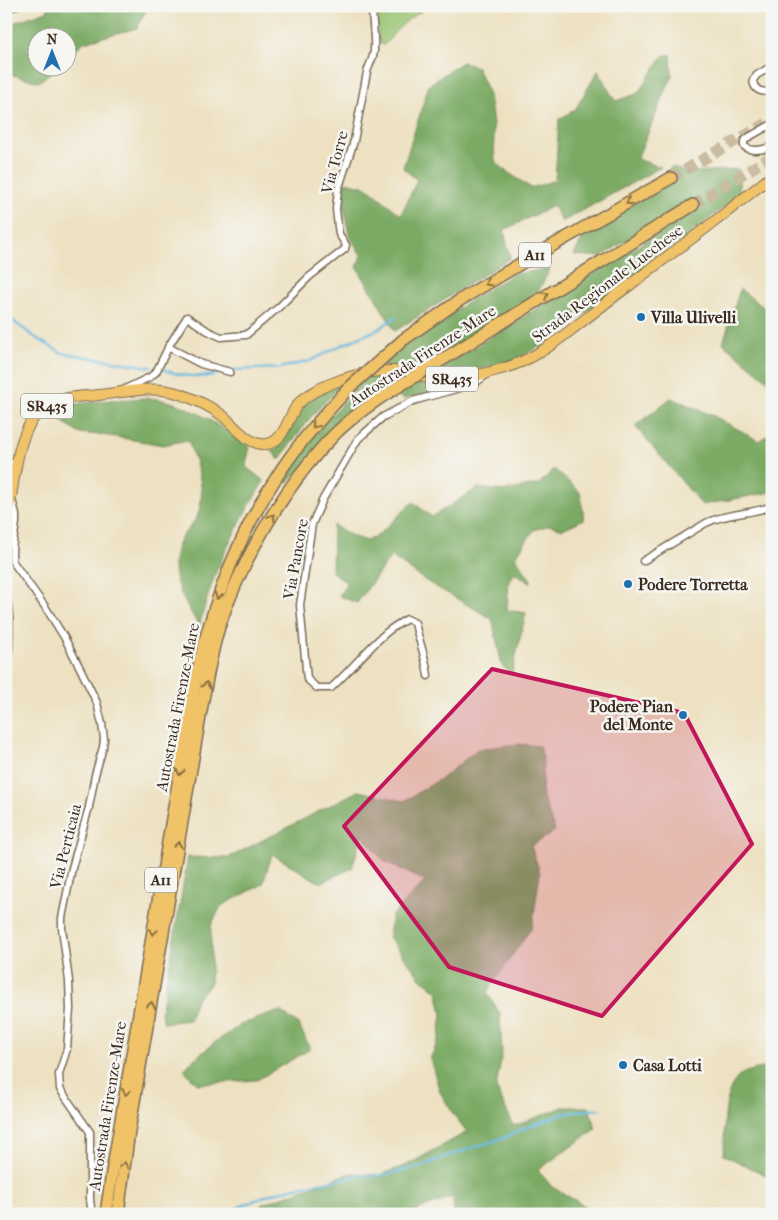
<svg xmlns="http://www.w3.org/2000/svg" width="778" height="1220" viewBox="0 0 778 1220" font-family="'IM FELL French Canon',serif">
<rect width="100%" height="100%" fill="#f6f6f2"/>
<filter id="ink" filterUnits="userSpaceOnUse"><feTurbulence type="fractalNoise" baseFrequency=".02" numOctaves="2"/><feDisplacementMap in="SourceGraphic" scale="10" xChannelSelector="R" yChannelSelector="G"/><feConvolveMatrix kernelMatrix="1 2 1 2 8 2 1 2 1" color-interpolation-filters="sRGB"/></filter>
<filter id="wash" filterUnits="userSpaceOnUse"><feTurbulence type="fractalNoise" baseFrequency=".0096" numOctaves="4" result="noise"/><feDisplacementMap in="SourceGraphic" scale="20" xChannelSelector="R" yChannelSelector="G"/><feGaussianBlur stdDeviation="1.12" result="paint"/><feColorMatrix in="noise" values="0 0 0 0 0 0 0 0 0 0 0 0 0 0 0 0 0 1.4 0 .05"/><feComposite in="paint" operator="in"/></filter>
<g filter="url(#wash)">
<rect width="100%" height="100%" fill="#ede1c1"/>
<path fill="#99c572" stroke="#6a7848" d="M378,6H430C418,12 407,20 397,30C392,35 389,42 383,45L380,43L378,38Z"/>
<g fill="#7aaa64" stroke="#5a6a41">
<path d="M49,6H148L137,28L84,42L68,57V38H38V68H56L39,82L10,74L6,66V58L15,22L47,11Z"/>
<path d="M671,54L672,76L637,159L661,167L562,222L553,206L504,230L510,258L395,331L357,267L361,255L349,235L343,201L345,182L367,187L401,215L417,180L403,168L429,85L462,62L477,67L489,95L493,124L495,161L506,171L531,188L555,180L559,119L575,110L598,71L615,101L637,94L663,56Z"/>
<path d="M672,167C693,175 717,170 738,169L740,195L663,254L661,252L650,259L648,265L546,343L516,359L501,364L479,369L438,372L393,366H380L404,346L438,322L468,302L513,274L550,269L536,296L440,356L446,365L697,209L692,200L600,257L574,255L585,233L674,180L668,170Z"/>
<path d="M740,289L772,314V384L723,343Z"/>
<path d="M378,375L401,376L456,386L404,399L385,389L287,483L280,479L299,452L360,383L336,390L310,418L279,460L272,451C273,451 279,448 279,447C288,439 292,419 300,409C315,389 354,379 378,375Z"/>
<path d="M143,398C185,398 217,425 250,447L247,460L246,467L264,481C245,512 227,544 214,578C208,594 204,610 199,626C183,599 164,572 180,540C185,530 197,522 199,511C206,486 196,463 188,440L163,445L110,436L78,433L59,419L57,406L110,400Z"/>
<path d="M671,398L714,416L759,441L772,432V492L702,505L635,426Z"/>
<path d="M554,469L580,492L584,519L563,529L550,525L534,530L515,557L531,580L530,583L515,573L509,580L507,610L526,613L512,673L502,666L492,619L426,581L391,556L357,603L339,596L347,583L332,572L333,525L352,536L366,541L377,536L413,502L432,517L478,488L505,491L539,484Z"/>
<path d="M517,744L539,746L543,757L542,795L555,831L531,846L540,873L532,927L487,992L500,1014L502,1053L496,1088L514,1126L563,1107H589L596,1129L538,1170L552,1187L587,1207L583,1214H454L453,1197L407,1214H260L262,1204L351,1173L380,1175L407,1165L467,1132L454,1115L440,1092L430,1059L439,1039L442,1013L437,991L420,978L389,937L392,915L425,881L384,861L362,835L352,868L320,883L272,854L263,884L221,906L211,926V965L210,985L196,999L189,1020L164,1023L161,1013L188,857L228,858L358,791L404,801L442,778L478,749Z"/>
<path d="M280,1011L299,1025L310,1049L257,1080L197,1084L184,1070L193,1060L214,1043L242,1024Z"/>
<path d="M772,1066V1178L724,1155C725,1133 721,1088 742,1074C749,1070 763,1068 772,1066Z"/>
</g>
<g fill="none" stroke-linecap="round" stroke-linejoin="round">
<g stroke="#5fb5db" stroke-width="2.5">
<path d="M6,316L36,338L62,353L151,367"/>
<path d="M162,369C180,376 204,380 222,372"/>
<path d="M232,370L280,368L310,361L342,345L379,329L395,317"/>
<path d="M224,1214L265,1196L292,1188L347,1178L361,1175L377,1176L420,1167L444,1157L506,1137L525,1128L563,1114L577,1111L601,1109"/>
</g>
</g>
</g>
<g filter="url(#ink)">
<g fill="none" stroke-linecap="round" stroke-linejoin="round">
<g stroke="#c9bca0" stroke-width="11" stroke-dasharray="11 5.5" stroke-linecap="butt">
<path d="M671,178L772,120"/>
<path d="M693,205L772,156"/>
</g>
<g stroke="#796a57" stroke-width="9">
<g id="street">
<path d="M6,9L16,6"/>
<path d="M772,66L757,75L753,80C754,91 762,93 772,91"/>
<path d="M772,124L749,137L744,141V146C752,153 763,149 772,147"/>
<path d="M168,347L201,364L230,372"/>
<path d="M125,389L150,377L156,372L170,344L187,317L208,331L221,337L246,335L279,307L309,277L345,249L346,245L339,234L338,227L336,209L338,190L354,141L367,72C369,65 374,57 374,50C375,36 372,21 372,6"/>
<path d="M6,460L17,468"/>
<path d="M12,501C14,506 16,511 16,517C17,532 9,546 13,562L46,608L64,637L81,670L97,703L102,724L104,739L103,747L95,775L89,807L72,868L62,918V928L69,981L70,1009L67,1049L59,1074L60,1089L90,1132V1200L92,1214"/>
<path d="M643,561L706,523C728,512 750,515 772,506"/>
<path d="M428,676C426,658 419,641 415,623L407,619C400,623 393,627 387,632C367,649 351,670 331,688H317L307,679L300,605L312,524L323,499L358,439L383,417L413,401L474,384L486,375"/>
</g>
</g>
<g stroke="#796a57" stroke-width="12">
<g id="primary">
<path d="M6,521C16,486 13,427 47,406C62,396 82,397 99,395C126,392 154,385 180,394C194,399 213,408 223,416C235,426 250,447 267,444C285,441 288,416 298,404C308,393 322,387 335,382C357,374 379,368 402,372C416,374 430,380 444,380C463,380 483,374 501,369C532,361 556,342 580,323C597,310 613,297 630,285C659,262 689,241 719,218C737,204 754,190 772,176"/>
<path d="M6,601C9,623 9,643 6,664"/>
</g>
</g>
<g stroke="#796a57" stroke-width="14">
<g id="highway">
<path d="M403,340L460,300L520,264L671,178"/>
<path d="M445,358L693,205"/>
<path d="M106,1214L112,1173L195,683C210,610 235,541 276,478C296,446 322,417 348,389"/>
<path d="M118,1214L129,1131L202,705C207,679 211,653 219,627C241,561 286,483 335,434C351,418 368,406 386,394"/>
</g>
</g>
<use href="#street" stroke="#fff" stroke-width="6"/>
<use href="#primary" stroke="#f0c369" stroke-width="10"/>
<use href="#highway" stroke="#f0c369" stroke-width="11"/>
<g stroke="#796a57" stroke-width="14" stroke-linecap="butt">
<g id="highway-bridge">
<path d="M348,389L403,340"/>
<path d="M386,394L445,358"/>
</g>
</g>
<use href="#highway-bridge" stroke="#f0c369" stroke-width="11"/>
</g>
<defs><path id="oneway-chevron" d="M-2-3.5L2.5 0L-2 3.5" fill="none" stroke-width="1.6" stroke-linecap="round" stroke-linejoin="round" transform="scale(1.25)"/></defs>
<g stroke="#8c6f40">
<use href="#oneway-chevron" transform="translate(629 202) rotate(150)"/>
<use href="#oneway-chevron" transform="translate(488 283) rotate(149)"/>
<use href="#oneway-chevron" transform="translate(545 295) rotate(-32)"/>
<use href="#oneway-chevron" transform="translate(315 425) rotate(130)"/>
<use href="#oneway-chevron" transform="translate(272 517) rotate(-59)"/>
<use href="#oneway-chevron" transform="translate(218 596) rotate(110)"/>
<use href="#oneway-chevron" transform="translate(206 685) rotate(-80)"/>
<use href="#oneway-chevron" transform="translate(180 772) rotate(100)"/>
<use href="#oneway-chevron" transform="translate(178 845) rotate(-80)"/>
<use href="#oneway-chevron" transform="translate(153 932) rotate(99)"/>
<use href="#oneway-chevron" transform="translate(151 1005) rotate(-81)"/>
<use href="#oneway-chevron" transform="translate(126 1092) rotate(100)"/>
<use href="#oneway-chevron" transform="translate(124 1165) rotate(-82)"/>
</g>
</g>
<path fill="#c2185b" fill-opacity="0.2" stroke="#c2185b" stroke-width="4" stroke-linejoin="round" d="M492,669L684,713L752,844L602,1016L449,967L344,826Z"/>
<g fill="#1f6fb2" stroke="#f6f6f2" stroke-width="2">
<circle cx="641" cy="317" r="5"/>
<circle cx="628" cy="584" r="5"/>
<circle cx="683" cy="715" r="5"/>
<circle cx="623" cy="1065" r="5"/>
</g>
<g text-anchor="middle" stroke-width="5" stroke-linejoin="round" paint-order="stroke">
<g fill="#f6f6f2" stroke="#73675e" stroke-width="1">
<rect x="519" y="242.5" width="32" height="25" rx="4"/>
<rect x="426" y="366.5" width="52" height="25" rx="4"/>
<rect x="21" y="393.5" width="52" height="25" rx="4"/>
<rect x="145" y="867.5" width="32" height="25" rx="4"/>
</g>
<g font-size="15" font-weight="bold" fill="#3b2a1e">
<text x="535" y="260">A11</text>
<text x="452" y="384">SR435</text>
<text x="47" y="411">SR435</text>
<text x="161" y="885">A11</text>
</g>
<g font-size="16" fill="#3b2a1e" stroke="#f6f6f2">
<text transform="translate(334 162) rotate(-75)" y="6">Via Torre</text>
<text transform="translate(607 283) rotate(-37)" y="6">Strada Regionale Lucchese</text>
<text transform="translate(422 355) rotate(-33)" y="6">Autostrada Firenze-Mare</text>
<text transform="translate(295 559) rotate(-80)" y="6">Via Pancore</text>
<text transform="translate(177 707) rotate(-79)" y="6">Autostrada Firenze-Mare</text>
<text transform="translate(65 846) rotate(-76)" y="6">Via Perticaia</text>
<text transform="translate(107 1106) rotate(-81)" y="6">Autostrada Firenze-Mare</text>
</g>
<g font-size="16" font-weight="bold" fill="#3b2a1e" stroke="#f6f6f2" text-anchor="start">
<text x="651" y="323">Villa Ulivelli</text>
<text x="638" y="590">Podere Torretta</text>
<text x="673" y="712" text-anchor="end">Podere Pian<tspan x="673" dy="18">del Monte</tspan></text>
<text x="633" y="1071">Casa Lotti</text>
</g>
</g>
<rect width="778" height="1220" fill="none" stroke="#f6f6f2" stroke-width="25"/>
<g transform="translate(52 52)"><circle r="24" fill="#f6f6f2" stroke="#aba49d"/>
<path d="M0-4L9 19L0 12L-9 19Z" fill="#1f6fb2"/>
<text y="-8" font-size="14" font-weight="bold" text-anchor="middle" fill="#3b2a1e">N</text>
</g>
</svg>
